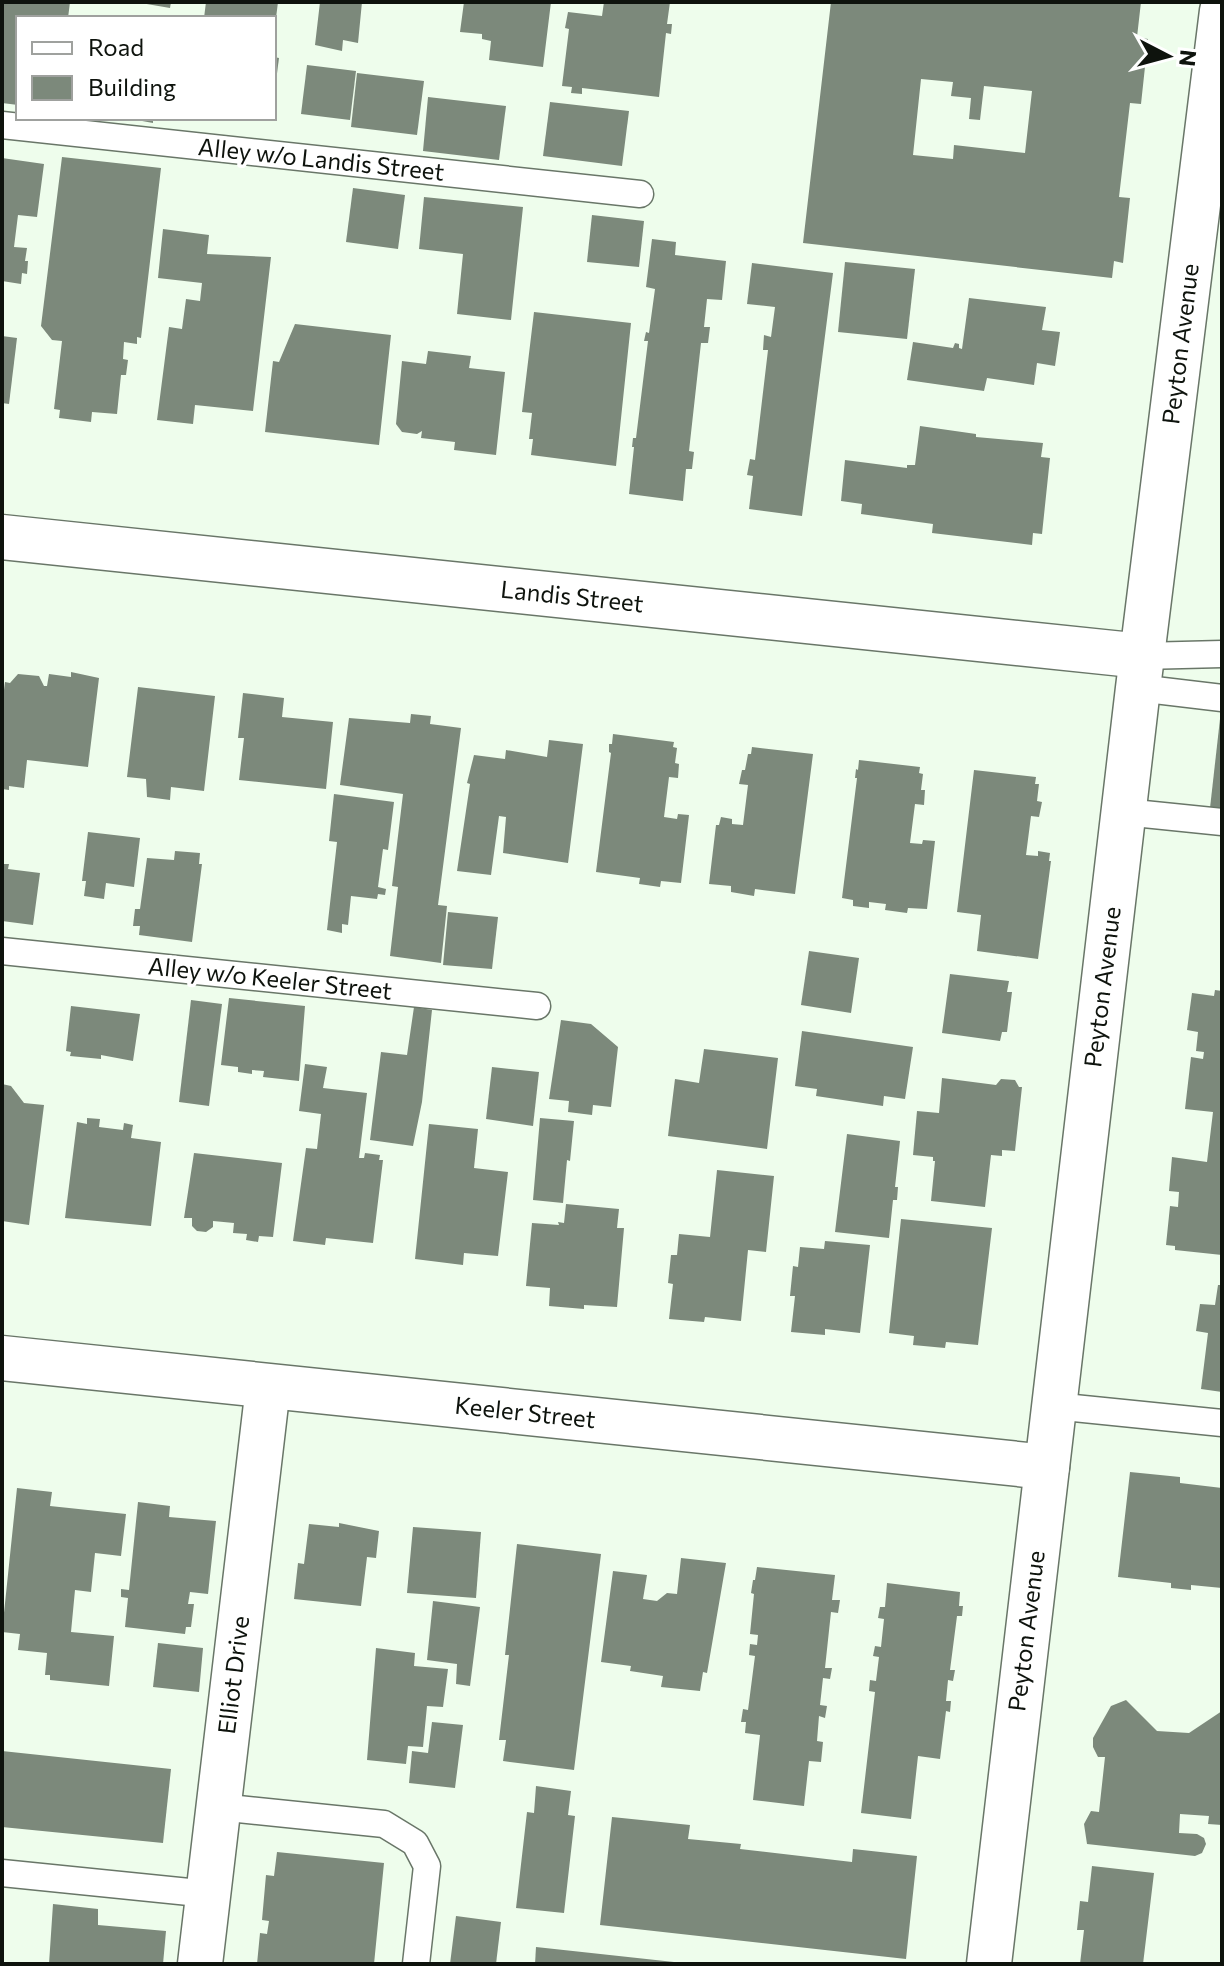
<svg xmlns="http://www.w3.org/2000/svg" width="1224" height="1966" viewBox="0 0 1224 1966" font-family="Commissioner,sans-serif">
<rect width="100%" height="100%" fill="#eefdec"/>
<g fill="#7c897b" fill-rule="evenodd">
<path d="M2,2H70L68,18H18V105L2,103Z"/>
<path d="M135,2H171L170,8Z"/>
<path d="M206,2H278L276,18H204Z"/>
<path d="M320,2H362L358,43L343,40L342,51L315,45Z"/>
<path d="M464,2H551L543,67L489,60L491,41L482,39V34L460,32Z"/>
<path d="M604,2H670L667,24H672L671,34L666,33L659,97L582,88V94L571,93L572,87L562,86L569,29L565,28L568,12L602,16Z"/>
<path d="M831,2H1141L1137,37L1148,39L1141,104L1130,103L1119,197L1130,198L1123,263L1114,261L1112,278L803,243ZM921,79L953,82L951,96L971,98L969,119L980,120L984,86L1032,91L1025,153L954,145L953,159L913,155Z"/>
<path d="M274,57L279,58L276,81H274Z"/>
<path d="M307,65L356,71L350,120L301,114Z"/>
<path d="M357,73L424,81L417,135L351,127Z"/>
<path d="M428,97L506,106L499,160L423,151Z"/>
<path d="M550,102L629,111L622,166L543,156Z"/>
<path d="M126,118H153V123Z"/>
<path d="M62,157L161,168L141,338L137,337V344L124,342L123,359L128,360L126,375H121L117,414L92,412L91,422L59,418L60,410L54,409L62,341L52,340L41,326Z"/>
<path d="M2,158L44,164L37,217L18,215L14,247L27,248L25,261H28L27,274L22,273L21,284L2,281Z"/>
<path d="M353,188L405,195L398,249L346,242Z"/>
<path d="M424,197L523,207L511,320L457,314L463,254L419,249Z"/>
<path d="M592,215L644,221L639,267L587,262Z"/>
<path d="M163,229L209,235L207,254L271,257L253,411L195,405L193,424L157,420L169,327L182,329L186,299L200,301L202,283L158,278Z"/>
<path d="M652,239L676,242L675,255L726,261L722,300L707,299L704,327H710L708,343H701L689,451L694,452L692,469H686L683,501L629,494L634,447H632L633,438H636L648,341H644L646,332L649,333L655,289L646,287Z"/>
<path d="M845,262L915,269L907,339L838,332Z"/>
<path d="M752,263L833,273L802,516L749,509L753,476L747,475L750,459L755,460L768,350H763L764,335L771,337L775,307L747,304Z"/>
<path d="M969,298L1046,307L1042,330L1060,332L1055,366L1037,363L1034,385L987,378L984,391L907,380L913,342L953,348L955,343L959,344V348L962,349Z"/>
<path d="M534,312L631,323L616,466L531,455L533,439H529L532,413L522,412Z"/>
<path d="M295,324L391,335L379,445L265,432L273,361L279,362Z"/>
<path d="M2,336L17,338L9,404L2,403Z"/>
<path d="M428,351L471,356L469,368L505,372L496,455L454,450L455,442L421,438L422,431L417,434L402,432L396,424L402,361L426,364Z"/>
<path d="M920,426L976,434V437L1043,443L1041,457L1050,458L1042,534L1033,533L1032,545L932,533L933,524L861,514L862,504L841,501L845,460L907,468V465H915Z"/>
<path d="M71,672L99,678L88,767L27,760L24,788L9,786V790L2,789V706L5,682L10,683L18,674L39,676L44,686H47L49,674L71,677Z"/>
<path d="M138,687L215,696L204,791L171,787L170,800L147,797L146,779L127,777Z"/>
<path d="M243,693L284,698L282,717L333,722L326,789L239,780L244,738H238Z"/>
<path d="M411,714L431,716L430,724L461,728L438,905L447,906L441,963L390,956L398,887L392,886L403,794L340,785L349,718L410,723Z"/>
<path d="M1220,719L1222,720V810L1210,808Z"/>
<path d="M613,734L674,742L673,747L677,748L675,763L679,764L678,778L669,777L664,817L677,819L678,814L689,815L681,883L661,881L660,887L639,884L640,878L596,872L611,753L609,752V744H612Z"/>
<path d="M549,740L583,744L568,863L503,853L506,817L499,816L491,875L457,871L470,784L467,783L474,755L505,759L506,750L547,757Z"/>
<path d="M752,747L813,754L795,894L755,889L754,896L731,892V886L709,884L716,825H719L721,817L732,819V824L743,825L748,785L739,784L742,770H745L748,754H751Z"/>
<path d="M859,760L920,767L919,773L923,774L921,790H925L924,805L915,804L910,843L922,844L923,840L935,841L927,909L908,908L907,913L885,910L886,904L869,902V908L853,906V900L842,898L857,778H855L856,769L858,770Z"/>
<path d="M974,770L1036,777L1035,784H1039L1037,801L1042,802L1039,817L1031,816L1026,855L1038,856V851L1050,853L1049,861H1051L1038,959L977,951L981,915L957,912Z"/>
<path d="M334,794L394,802L388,850L383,849L378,887L386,889L385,895L378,894L377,899L351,896L348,925L342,924V933L327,930L337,842L329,841Z"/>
<path d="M88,832L140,838L134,887L106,883L104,899L84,896L86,881H82Z"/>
<path d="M175,851L200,853L199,864H202L192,942L139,935L140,926H133L135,909H140L147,858L174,860Z"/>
<path d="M2,864H9L8,869L40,873L33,925L2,921Z"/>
<path d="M448,912L498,917L492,969L443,965Z"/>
<path d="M809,951L859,958L851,1013L801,1005Z"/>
<path d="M950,974L1009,981L1007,992H1012L1007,1032H1002L1000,1041L942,1033Z"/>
<path d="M1215,990L1222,991V1255L1175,1250V1246L1166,1245L1170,1206L1178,1207L1179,1192L1169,1191L1172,1157L1207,1162L1213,1112L1185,1109L1191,1057L1203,1059L1204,1052L1196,1051L1198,1032L1187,1030L1192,993L1214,996Z"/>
<path d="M229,998L305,1006L299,1081L263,1077L264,1071L252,1070V1074L238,1072V1067L221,1065Z"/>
<path d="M191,1000L222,1004L209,1106L179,1102Z"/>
<path d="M71,1006L140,1014L133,1061L101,1055V1059L70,1056L71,1052L66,1051Z"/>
<path d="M414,1007L432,1010L422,1102L413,1146L370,1140L381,1052L407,1055Z"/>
<path d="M561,1020L591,1024L618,1047L611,1107L593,1105L592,1115L568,1112L569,1101L549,1099Z"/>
<path d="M802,1031L913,1047L905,1099L884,1096L883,1106L816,1096L817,1089L795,1086Z"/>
<path d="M704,1049L778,1058L767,1149L668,1136L675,1079L699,1083Z"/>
<path d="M305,1064L327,1067L323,1088L367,1093L359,1158H364L365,1153L380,1155L379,1160H383L373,1243L326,1238L325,1245L293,1241L306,1148L317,1149L321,1114L299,1111Z"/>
<path d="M492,1067L539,1072L533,1126L486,1119Z"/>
<path d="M942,1078L996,1085L1001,1079L1015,1080L1019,1087H1022L1015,1151L1002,1150V1156L991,1155L985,1207L931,1201L935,1161H933V1157L913,1155L917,1111L939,1113Z"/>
<path d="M2,1084L11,1086L24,1103L44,1105L29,1225L2,1221Z"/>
<path d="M87,1118L100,1119L99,1127L123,1130L124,1123L133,1125L131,1138L161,1142L151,1226L65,1218L77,1122L87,1124Z"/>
<path d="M540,1118L574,1121L570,1161L567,1160L563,1203L533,1200Z"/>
<path d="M429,1124L478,1129L474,1168L508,1172L498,1256L464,1253L463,1265L415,1259Z"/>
<path d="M847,1134L900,1141L895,1187H898L897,1200H893L889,1238L835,1232Z"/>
<path d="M194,1153L282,1163L273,1237L259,1236L258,1242L246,1240L247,1234L233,1233L234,1223L213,1221V1227L206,1232L197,1231L192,1226V1218H184Z"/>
<path d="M717,1170L774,1176L766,1252L748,1250L741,1321L705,1317L704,1322L669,1319L673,1284L668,1283L671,1255H677L679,1234L710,1237Z"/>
<path d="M566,1204L619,1209L617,1228H624L617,1307L584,1305V1309L549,1306L550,1288L526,1286L532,1223L559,1225L558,1222L564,1223Z"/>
<path d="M901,1219L992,1228L978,1345L946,1342L945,1348L913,1345L914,1336L889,1333Z"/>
<path d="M825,1241L870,1245L860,1333L825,1329V1335L791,1332L795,1296H790L793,1266L798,1267L800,1247L824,1249Z"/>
<path d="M1218,1285H1222V1392L1201,1389L1208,1333L1196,1331L1200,1304L1215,1305Z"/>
<path d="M1130,1472L1180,1477V1483L1222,1488V1588L1191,1585V1590L1171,1588V1583L1118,1577Z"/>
<path d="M17,1488L52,1492L50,1506L126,1514L121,1556L95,1553L91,1592L75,1590L71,1632L114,1636L109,1686L50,1680V1675H45L47,1653L18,1650L20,1634L2,1632Z"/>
<path d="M138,1502L170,1506L169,1517L216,1521L208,1594L190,1592L188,1604H194L191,1627H186L185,1634L125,1627L128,1598L121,1597V1589L129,1590Z"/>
<path d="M339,1523L379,1531L376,1558L367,1557L361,1606L294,1599L298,1563L304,1564L309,1524L339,1527Z"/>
<path d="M413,1527L481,1532L476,1598L407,1593Z"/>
<path d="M517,1544L601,1554L574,1770L503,1761L506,1740H499L509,1655H505Z"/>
<path d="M681,1558L726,1563L707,1673L703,1672L700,1691L661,1687L663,1676L630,1671L631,1666L601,1662L613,1571L647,1575L643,1599L657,1601L667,1593L677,1594Z"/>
<path d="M757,1567L835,1575L832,1600H840L838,1613L831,1612L825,1668H832L830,1679L823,1678L820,1705L827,1706L825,1718L819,1716L817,1741L823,1742L821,1762L809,1761L804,1806L753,1800L760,1735L745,1733L746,1722H741L743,1709L748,1710L755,1656L749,1655L750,1644L757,1645L758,1635L750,1634L754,1594L751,1593L753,1580H755Z"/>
<path d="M887,1583L960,1592L959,1606H963L962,1616H957L950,1670H955L953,1681L948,1680L946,1701H951L950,1712L946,1711L940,1759L918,1756L911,1819L861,1813L875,1692L869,1691L870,1680L876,1681L879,1657L873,1656L875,1646L881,1647L884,1619L878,1618L880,1607H885Z"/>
<path d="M433,1601L480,1607L470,1686L456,1684L457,1664L427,1660Z"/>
<path d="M158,1643L203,1648L199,1692L153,1687Z"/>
<path d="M376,1648L415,1653L414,1666L448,1669L443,1707L427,1706L423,1747L408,1746L406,1764L367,1760Z"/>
<path d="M1126,1700L1157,1731L1189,1733L1222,1711V1825L1208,1824L1209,1816L1180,1814L1179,1833L1197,1834L1204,1838L1206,1844L1202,1853L1195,1856L1087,1844L1084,1824L1091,1811L1099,1812L1105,1757H1098L1093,1747V1738L1111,1706Z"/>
<path d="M432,1722L463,1725L455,1788L409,1783L412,1751L428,1753Z"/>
<path d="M2,1751L171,1769L163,1843L2,1827Z"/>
<path d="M536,1786L571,1791L568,1815L575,1816L564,1913L516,1908L527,1812L534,1813Z"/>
<path d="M612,1817L690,1825L688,1839L741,1844L740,1849L852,1862L853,1849L917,1856L906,1959L600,1925Z"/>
<path d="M277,1852L384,1863L374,1964H257L260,1933L267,1934L269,1921L262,1920L266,1875L274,1876Z"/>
<path d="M1092,1866L1154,1873L1143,1964H1080L1084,1930H1077L1080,1901L1088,1902Z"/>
<path d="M53,1904L98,1909V1925L166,1931L163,1964H49Z"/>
<path d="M456,1916L501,1922L496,1964H450Z"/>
<path d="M536,1947L674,1962V1964H535Z"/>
</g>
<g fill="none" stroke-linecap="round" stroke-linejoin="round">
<g stroke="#697668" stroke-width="29">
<g id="service">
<path d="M2,125L640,194"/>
<path d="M1142,656L1222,654"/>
<path d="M1138,688L1222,698"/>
<path d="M1124,812L1222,822"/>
<path d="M2,951L537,1006"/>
<path d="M1054,1406L1222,1423"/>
<path d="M219,1807L384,1824L415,1843L427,1866L416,1964"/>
<path d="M2,1873L209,1894"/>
</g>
</g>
<g stroke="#697668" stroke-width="47">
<g id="minor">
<path d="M2,537L1142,656"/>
<path d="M2,1358L1047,1467"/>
<path d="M200,1964L268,1387"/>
<path d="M989,1964L1138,688L1222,11"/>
</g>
</g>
<use href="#service" stroke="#fff" stroke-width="26"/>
<use href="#minor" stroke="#fff" stroke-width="44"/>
</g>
<g text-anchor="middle" stroke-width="7" stroke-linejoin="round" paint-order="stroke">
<g font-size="24" fill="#0e130d" stroke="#fff">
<text transform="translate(321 160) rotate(6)" y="8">Alley w/o Landis Street</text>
<text transform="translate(1181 344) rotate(-83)" y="8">Peyton Avenue</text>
<text transform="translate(572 597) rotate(6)" y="8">Landis Street</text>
<text transform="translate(270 979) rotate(6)" y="8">Alley w/o Keeler Street</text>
<text transform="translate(1103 987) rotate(-83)" y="8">Peyton Avenue</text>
<text transform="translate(525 1413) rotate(6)" y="8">Keeler Street</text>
<text transform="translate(1027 1631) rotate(-83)" y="8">Peyton Avenue</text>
<text transform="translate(234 1675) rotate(-83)" y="8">Elliot Drive</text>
</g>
</g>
<rect width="1224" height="1966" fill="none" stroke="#0e130d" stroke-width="8"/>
<rect x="16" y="16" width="260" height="104" fill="#ffffff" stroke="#9fa19e" stroke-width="2"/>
<rect x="32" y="42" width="40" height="12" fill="#ffffff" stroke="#9fa19e" stroke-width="2"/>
<text x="88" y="56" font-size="24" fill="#0e130d">Road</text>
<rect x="32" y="76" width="40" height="24" fill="#7c897b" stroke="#9fa19e" stroke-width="2"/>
<text x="88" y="96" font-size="24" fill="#0e130d">Building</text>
<g transform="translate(1168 56) rotate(96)" stroke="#ffffff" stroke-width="6" paint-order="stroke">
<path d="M0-6L14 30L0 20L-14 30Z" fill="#0e130d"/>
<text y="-12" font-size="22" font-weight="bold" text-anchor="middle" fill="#0e130d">N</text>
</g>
</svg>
